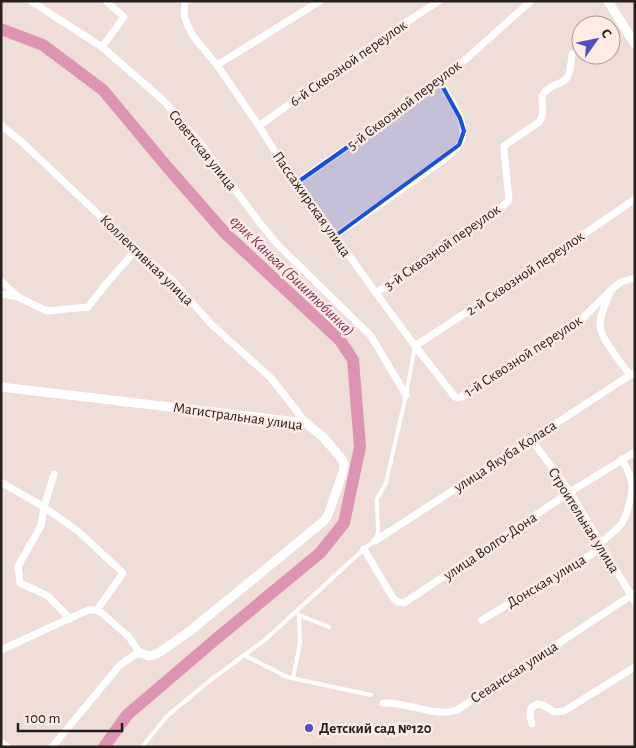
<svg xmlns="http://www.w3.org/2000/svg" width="636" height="748" viewBox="0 0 636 748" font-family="'Alegreya Sans',sans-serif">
<rect width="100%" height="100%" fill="#efddd7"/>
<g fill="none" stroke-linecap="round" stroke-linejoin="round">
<path stroke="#df93b3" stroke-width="12" d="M1,29L43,45L103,90L168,168L225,233L340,340L353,360L360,447L344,523L320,553L216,639L127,715L104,747"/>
<g stroke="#fff" stroke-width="4">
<path d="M299,615L329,627"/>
<path d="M244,655L287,677L371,695"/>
<path d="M293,678L300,643L299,615"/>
<path d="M142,747L167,716L212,679L266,639L364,549L375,541L378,532L377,499L386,483L406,395L415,346"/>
</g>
<g stroke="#fff" stroke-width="7">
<path d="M31,1L102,47L164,101L204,148L259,222L278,245L371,336L406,395"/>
<path d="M185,1L184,16L188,26L193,36L217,65L259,126L295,184L335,236L376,293L415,346L455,397L458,398L461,397L580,321L611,290L621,282L635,278"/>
<path d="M102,47L124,17L106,1"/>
<path d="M217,65L320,1"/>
<path d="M1,125L24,144L136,250L173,281L211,324L271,378L306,423"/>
<path d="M259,126L380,39L439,1"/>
<path d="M295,184L440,82L531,1"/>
<path d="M335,236L445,159C449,154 456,150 459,145C472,127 449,97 440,82"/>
<path d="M1,281L18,297"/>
<path d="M376,293L503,206L509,200L504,150V146L539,122C545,114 542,105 542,96C549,84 559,86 566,79C571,73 571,61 572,54"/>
<path d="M610,293C606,303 599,316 600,327C602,340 622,364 630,375"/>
<path d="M1,294L18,297L47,311L88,307L106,284L136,250"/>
<path d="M415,346L548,259L635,199"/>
<path d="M531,439L570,492L635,602"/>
<path d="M54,474L44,507L41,526L18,566L20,583L48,596L70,619"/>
<path d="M1,482L44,507L79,532L123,573L97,610"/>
<path d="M375,541L635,372"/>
<path d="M364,549L393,598L398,602L404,603L570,492L635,452"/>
<path d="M482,620L592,554C596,550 598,545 602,542C609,535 617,530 622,523C625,518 627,513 628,508C635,485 633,480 622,459"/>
<path d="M1,650L88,610C94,609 97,610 102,613L129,637L139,652L120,665L52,747"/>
<path d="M383,703C408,701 433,718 457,710L635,593"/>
<path d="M532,724L530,717L531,708L537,704L543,705L554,712L564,711L635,667"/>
<path d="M1,742L7,747"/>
</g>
<g stroke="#fff" stroke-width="9">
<path d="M608,1L635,44"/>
<path d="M1,387L306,423L323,437L342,459L344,464V469L328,515L324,521L190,631L160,652L154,655L148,656L139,652"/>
</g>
</g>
<path fill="#1d4ed8" fill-opacity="0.2" stroke="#1d4ed8" stroke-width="4" stroke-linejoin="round" d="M440,82L460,118L464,131L459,145L335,236L295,184Z"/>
<circle fill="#534cc3" stroke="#fdebe4" stroke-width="2" cx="309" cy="728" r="5"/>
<g text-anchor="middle" stroke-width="5" stroke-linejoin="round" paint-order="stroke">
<g font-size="15" fill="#27211e" stroke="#fdebe4">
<text transform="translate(348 63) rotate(-35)" y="5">6-й Сквозной переулок</text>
<text transform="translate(404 105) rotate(-37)" y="5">5-й Сквозной переулок</text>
<text transform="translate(203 150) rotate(51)" y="5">Советская улица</text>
<text transform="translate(312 204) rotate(55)" y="5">Пассажирская улица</text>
<text transform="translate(442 247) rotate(-35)" y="5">3-й Сквозной переулок</text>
<text transform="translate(147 260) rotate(44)" y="5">Коллективная улица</text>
<text transform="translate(525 273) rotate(-34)" y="5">2-й Сквозной переулок</text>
<text transform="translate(523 356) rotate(-33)" y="5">1-й Сквозной переулок</text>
<text transform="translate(238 416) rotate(8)" y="5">Магистральная улица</text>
<text transform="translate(505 456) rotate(-33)" y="5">улица Якуба Коласа</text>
<text transform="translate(584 520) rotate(58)" y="5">Строительная улица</text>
<text transform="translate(490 546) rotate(-34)" y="5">улица Волго-Дона</text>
<text transform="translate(546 581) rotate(-31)" y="5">Донская улица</text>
<text transform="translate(514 672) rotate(-33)" y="5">Севанская улица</text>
</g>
<g font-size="15" font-weight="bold" fill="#27211e" stroke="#fdebe4" text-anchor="start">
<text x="319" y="733">Детский сад №120</text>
</g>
<g font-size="16" font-style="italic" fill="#842b57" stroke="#fdebe4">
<text transform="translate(293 275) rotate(44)" y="6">ерик Каньга (Биштюбинка)</text>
</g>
</g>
<rect width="636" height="748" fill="none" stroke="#27211e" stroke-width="5"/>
<g transform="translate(596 40) rotate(57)"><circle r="24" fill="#fdebe4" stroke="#a79a95"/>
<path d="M0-4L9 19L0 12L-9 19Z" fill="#534cc3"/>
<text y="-8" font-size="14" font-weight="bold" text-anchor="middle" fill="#27211e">С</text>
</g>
<path d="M18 723v8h104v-8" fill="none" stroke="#27211e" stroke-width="2.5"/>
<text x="25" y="723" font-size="15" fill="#27211e" stroke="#fdebe4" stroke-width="4" paint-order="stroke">100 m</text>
</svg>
